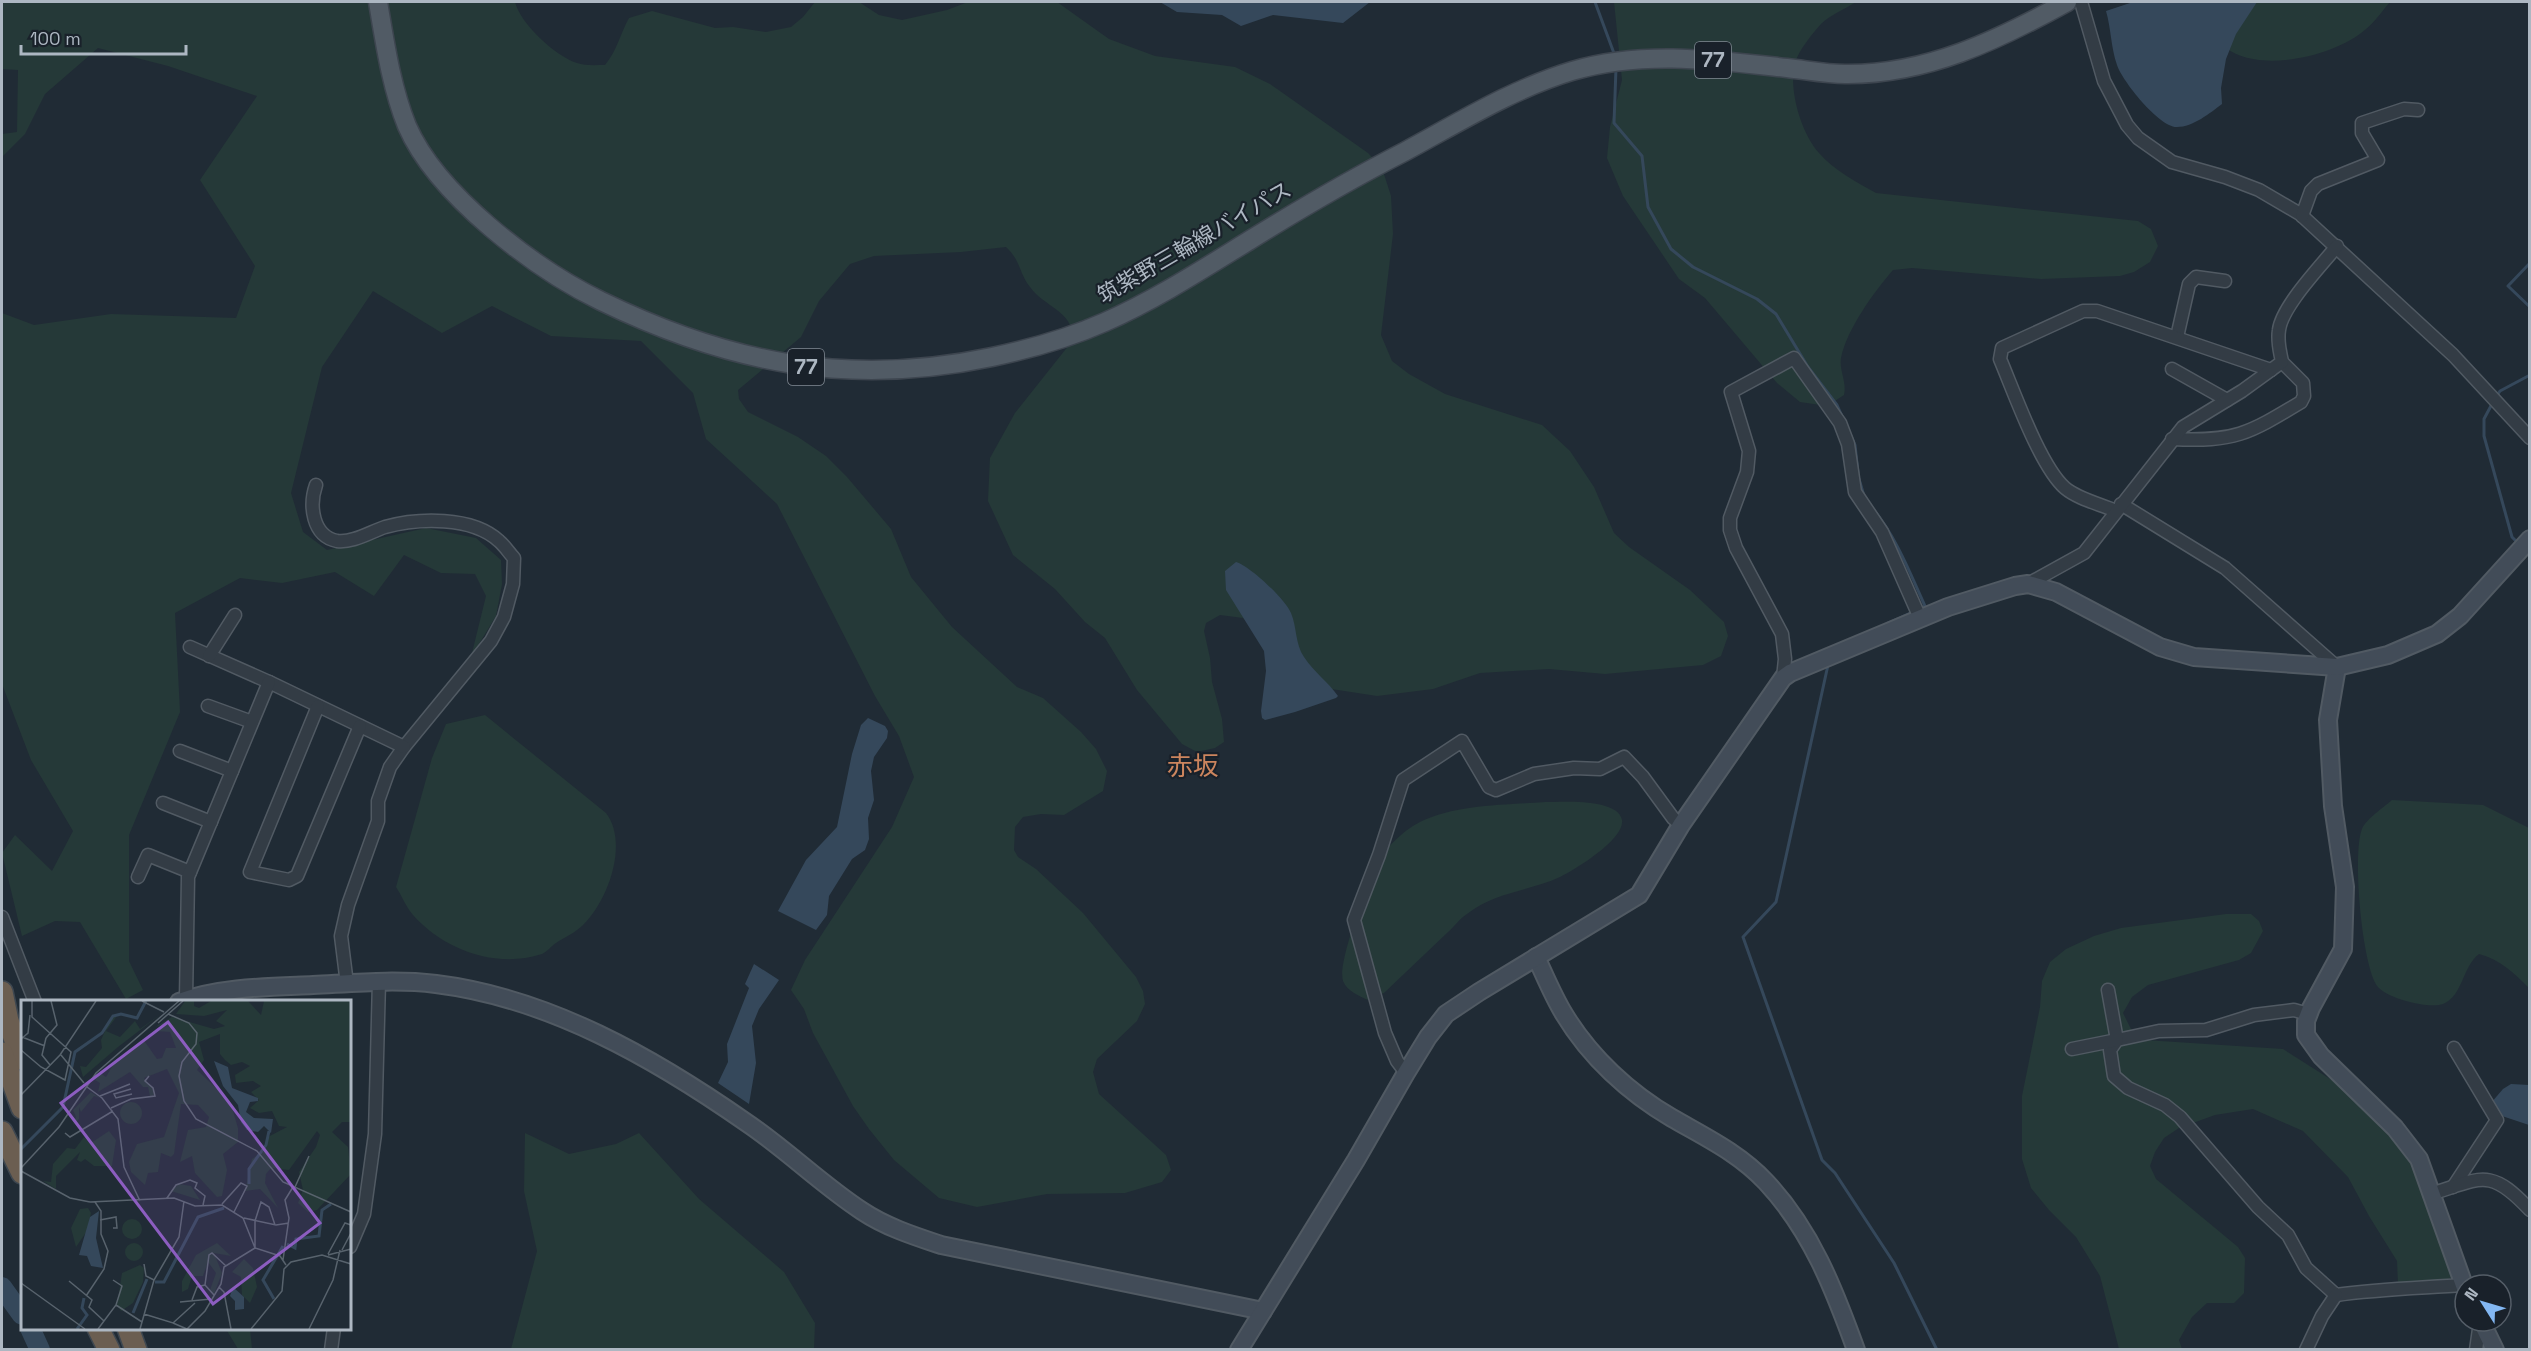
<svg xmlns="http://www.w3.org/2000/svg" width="2531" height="1351" viewBox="0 0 2531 1351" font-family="'Space Grotesk','Noto Sans JP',sans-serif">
<rect width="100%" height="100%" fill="#202b35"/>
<g fill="#253938">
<path d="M2,2H515C520,23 555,56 577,63C585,66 596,65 605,65C617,51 620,34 629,18L652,11L715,28L733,27L766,32L791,27L803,17L815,2H859L879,15L902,20L947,10L968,2H1057L1109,39L1155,56L1235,67L1270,84L1368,153L1382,168L1391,196L1393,234L1381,335L1392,361L1409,374L1445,394L1542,425L1570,451L1594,487L1614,533L1629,547L1690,590L1724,622L1728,636L1721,656L1703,665L1605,674L1549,669L1480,673L1433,689L1377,696L1325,688L1243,618L1220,615L1206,623L1204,631L1210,658L1212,682L1222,719L1224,742L1215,748L1197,752L1182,744L1137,690L1105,638L1085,622L1055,589L1013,555L988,501L990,458L1015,413L1073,340C1074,311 1044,307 1030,287C1019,273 1021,261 1006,247L961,252L874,256L850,264L819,301L801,337L738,390L739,399L748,412L798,437L826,456L847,477L891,529L911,577L952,627L1017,687L1043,698L1081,732L1096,749L1107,771L1103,791L1064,815L1041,814L1023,817L1015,827L1014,850L1018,857L1036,869L1083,913L1136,977L1143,991L1145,1004L1137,1021L1097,1059L1093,1072L1099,1094L1166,1155L1171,1170L1162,1182L1125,1193L1047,1194L977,1207L939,1198L894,1160L869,1129L853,1106L813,1033L804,1009L791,990L805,960L892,827L914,777L899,736L875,696L777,504L706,439L693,393L641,341L551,336L492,306L442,333L373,291L322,367L291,493L303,532L327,550L426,528L476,538L501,560L502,584L496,616L471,657L486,596L475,574L441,573L404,555L374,596L335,572L282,583L240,578L175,613L180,712L129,835V961L143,990L126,999L80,922L55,921L22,936L2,853L15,835L52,871L73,831L31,760L2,684V313L34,325L111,314L236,318L255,266L200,180L257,96L168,66L98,48L45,94L25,134L2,157V134L17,132L18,70L2,69Z"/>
<path d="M1614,2H1856C1845,9 1830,15 1821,24C1812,34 1799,50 1795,63C1788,89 1801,133 1819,153C1834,170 1856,182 1876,193L2138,221L2151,229L2158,246L2150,262L2134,272L2120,276L2041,279L1912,268L1893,270C1874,292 1847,329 1841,358C1839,371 1847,382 1844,395L1827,406L1800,402L1777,383L1705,298L1679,279L1623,196L1607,158L1610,127L1622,80Z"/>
<path d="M2205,2H2390C2382,11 2375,22 2366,29C2334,58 2243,79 2216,37C2210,28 2208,12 2205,2Z"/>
<path d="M485,715L606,813C629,843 608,901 583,925C575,933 565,937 556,943C551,946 547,952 542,954C496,969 444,950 413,915C406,907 402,896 396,887L432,758L446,724Z"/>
<path d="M2392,800L2483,805L2529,828V988C2514,973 2501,960 2479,954C2462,967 2463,996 2443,1004C2429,1009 2388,999 2378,987C2362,968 2352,852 2362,829C2366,819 2383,808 2392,800Z"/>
<path d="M1546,802C1562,802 1618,798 1622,820C1625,839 1576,869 1560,877C1530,891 1494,892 1467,914C1459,919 1454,927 1447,933C1426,953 1405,973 1384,993L1368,1000C1359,996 1347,991 1343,981C1337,961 1370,879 1380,859C1388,845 1406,829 1420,822C1457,804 1505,805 1546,802Z"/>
<path d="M2226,914H2251L2259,921L2263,931L2251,953L2239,960L2148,985L2132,997L2123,1013L2131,1029L2145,1040L2283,1049L2338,1084L2389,1130L2408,1153L2453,1277C2437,1285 2416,1283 2398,1284L2397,1261L2369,1216L2348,1177L2303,1131L2253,1109L2215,1115L2179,1128L2164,1138L2155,1152L2150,1166L2156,1179L2238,1247L2245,1258L2244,1293L2234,1303H2207L2192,1317L2179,1340L2182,1349H2119L2100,1276L2076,1237L2049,1210L2031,1188L2022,1159V1096L2040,1007L2042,981L2050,962L2066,949L2094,936L2121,928Z"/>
<path d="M525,1133L569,1154L616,1144L639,1133L699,1199L784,1272L815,1323L814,1349H511L537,1251L524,1191Z"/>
<path d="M226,1329H250L252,1349H238Z"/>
</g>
<g fill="#35485b">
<path d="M1160,2H1370L1343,23L1273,15L1241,26L1222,15L1177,12Z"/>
<path d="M2133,2H2257L2236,34L2226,59L2221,88L2222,104C2210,113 2193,127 2177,127C2160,128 2122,81 2117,65C2111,48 2111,28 2106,11Z"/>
<path d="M1236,562C1250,566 1285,599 1291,613C1297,627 1295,644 1304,657C1314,672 1328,682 1338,696L1336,698L1295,712L1265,720L1262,718L1261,711L1266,671L1264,651L1226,590L1225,571Z"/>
<path d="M868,718L885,726L888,731L887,738L874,757L871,771L874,800L868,818L869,839L865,850L852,859L829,896L827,915L816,930L778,911L806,860L837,827L852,754L861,725Z"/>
<path d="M754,964L779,980L759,1009L752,1026L756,1063L749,1104L718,1083L728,1062L727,1044L749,988L745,984Z"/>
<path d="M2511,1084L2529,1085V1125L2499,1115L2491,1103L2503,1089Z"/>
</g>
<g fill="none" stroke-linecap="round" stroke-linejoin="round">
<g stroke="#35485b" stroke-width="3">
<path d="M1595,2L1615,56"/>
<path d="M1616,68L1614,123L1642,156L1648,207L1671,249L1693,267L1757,299L1776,314L1808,367L1837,405L1855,445L1858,473"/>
<path d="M2530,263L2508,286L2530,307"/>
<path d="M2496,397L2500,391L2530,375"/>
<path d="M2493,402L2484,419V436L2512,537L2518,543"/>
<path d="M1859,479L1864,496"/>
<path d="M1873,509C1896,537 1910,573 1925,606L1921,608"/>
<path d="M1888,623L1915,611"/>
<path d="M1828,665L1776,902L1743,937L1822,1160L1835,1173L1894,1263L1937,1350"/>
</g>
<g stroke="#35485b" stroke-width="20">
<path d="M2,1287L22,1315"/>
<path d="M30,1328L40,1350"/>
</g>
<g stroke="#515a63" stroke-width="15">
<g id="street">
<path d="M2081,2L2104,81L2127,125L2138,138L2172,162L2225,177L2259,190L2300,214L2453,355L2530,438"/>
<path d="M2302,216L2311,191L2318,184L2378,160L2362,133V123L2404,109L2418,110"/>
<path d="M2177,337L2189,284L2196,277L2225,281"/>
<path d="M2172,369L2227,400"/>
<path d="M2172,439C2235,442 2248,434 2301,402L2304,396L2303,383L2282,362"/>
<path d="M316,485C309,505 312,536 337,541C353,543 370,532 385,527C418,518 472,516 499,541C505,546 509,553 514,558L513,584L504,617L491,641L404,747L390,767L378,801V821L348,905L341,936L347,984"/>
<path d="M2121,504L2225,568L2337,667"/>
<path d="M2116,511C2100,504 2078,499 2065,488C2040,466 2014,392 2000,359L2002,348L2083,311H2097L2271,370"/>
<path d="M2028,584L2084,553L2183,427L2242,391L2282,362C2280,351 2277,342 2279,330C2282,306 2321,266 2337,246"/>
<path d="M190,647L269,682L404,747"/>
<path d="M209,656L235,615"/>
<path d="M1783,678L1785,659L1782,634L1736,548L1730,530V518L1747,472L1749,451L1731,392L1794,358L1840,423L1848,444L1855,492L1882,532L1920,618"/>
<path d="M208,706L252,722"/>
<path d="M318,706L250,872L289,880L297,876L360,726"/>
<path d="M180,751L232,771"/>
<path d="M163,803L211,822"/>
<path d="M138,877L148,855L190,872"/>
<path d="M2,917L35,1002"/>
<path d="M186,999L188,877L269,682"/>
<path d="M2308,1014L2294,1010L2254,1015L2206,1030L2159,1031L2117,1040L2110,1050L2114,1076L2128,1088L2165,1105L2180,1117L2258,1207L2288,1235L2306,1268L2336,1295C2378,1289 2421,1288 2463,1285"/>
<path d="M2072,1049L2117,1040L2108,990"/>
<path d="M1406,1073L1397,1061L1385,1033L1354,920L1379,855L1403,780L1462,741L1489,787L1496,790L1534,774L1574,768L1600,769L1624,757L1643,777L1673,818L1681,825"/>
<path d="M2453,1187L2497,1120L2454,1048"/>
<path d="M2431,1194C2482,1178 2490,1167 2530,1210"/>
<path d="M350,1247L364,1214L375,1134L379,981"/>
<path d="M331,1350L334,1328"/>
<path d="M2306,1350L2322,1316L2336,1295"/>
<path d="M2476,1350L2479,1329L2483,1324"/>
</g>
</g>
<g stroke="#515a63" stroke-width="20">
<g id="secondary">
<path d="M2337,667L2328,720L2333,806L2345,887L2343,949L2311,1008L2306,1021V1035L2321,1056L2395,1128L2419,1159L2465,1288"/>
<path d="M1536,957C1545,976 1553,996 1564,1014C1590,1057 1629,1093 1672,1118C1705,1137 1739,1153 1766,1182C1811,1230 1834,1289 1856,1350"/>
<path d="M179,1002C221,987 269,987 313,985C354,983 395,979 436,984C549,998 654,1058 747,1123C787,1150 822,1185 862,1211C886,1227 914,1236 941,1245L1263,1311"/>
<path d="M2481,1321L2495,1350"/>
<path d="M1239,1350L1356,1160L1406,1073L1428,1037L1446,1014L1479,992L1639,895L1681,825L1783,678L1790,673L1948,607L2015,586L2028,584L2056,592L2160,647L2194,657L2337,667L2388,655L2437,634L2460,616L2530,539"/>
</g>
</g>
<g stroke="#3d454f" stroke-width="21">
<path id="primary" d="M378,2C385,43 391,86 407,126C437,195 535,269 601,301C731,364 850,387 992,357C1030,349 1069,338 1105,322C1155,300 1203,269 1250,240C1300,209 1351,179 1404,152C1458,123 1512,89 1572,71C1643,50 1715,60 1787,68C1806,70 1826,74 1845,74C1926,75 1998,40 2067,2"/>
</g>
<g stroke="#3e4750" stroke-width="24">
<g id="highway">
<path d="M2,992L8,1021L22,1059"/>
<path d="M2,1053L22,1108"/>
<path d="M2,1132L22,1173"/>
<path d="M98,1328L109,1350"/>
<path d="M128,1328L136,1350"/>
</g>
</g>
<use href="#street" stroke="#333c45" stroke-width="12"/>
<use href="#secondary" stroke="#424c58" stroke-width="16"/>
<use href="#primary" stroke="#515b65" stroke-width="18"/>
<use href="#highway" stroke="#6b5e51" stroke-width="21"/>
</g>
<g text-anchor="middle" stroke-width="4.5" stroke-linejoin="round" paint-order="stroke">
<g fill="#19212a" stroke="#818a94" stroke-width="1.5">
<rect x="1695" y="42" width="36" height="36" rx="4.5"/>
<rect x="788" y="349" width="36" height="36" rx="4.5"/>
</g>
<g font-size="21" font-weight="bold" fill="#adb7c2">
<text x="1713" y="67">77</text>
<text x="806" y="374">77</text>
</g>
<g font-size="22" fill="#adb7c2" stroke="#19212a">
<text transform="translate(1194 242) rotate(-30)" y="8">筑紫野三輪線バイパス</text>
</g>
<g font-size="26" fill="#cc855e" stroke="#19212a">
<text x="1193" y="775">赤坂</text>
</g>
</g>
<g transform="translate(21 1000)">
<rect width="330" height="330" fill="#202b35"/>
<path d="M164,1H173V6L178,8L190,1H227L240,15L243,1H330V122H321L311,132L327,147L330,174L296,210L287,212L277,203L282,190L278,172L295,147L299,135L296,131L268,170L250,168L245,174L244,183L257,208L239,189L224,191L231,159L244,150L245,138L266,127L258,126L251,111L238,113L229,108L238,100L230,92L240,86L232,81L215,83L214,75L229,66L221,62L210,65L204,60L199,54V34L178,42L183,60L176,70L209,101L217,128V142L202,154L206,170L201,196L196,197L174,173L171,156L159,162L167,130L185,127L188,117L177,105L160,104L153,154L150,157L140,153L137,172L127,173L124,185L110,172L108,162L116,144L143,137L158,93L146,69L123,78L131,87L133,95L129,96L127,87H122L109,72L77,92L79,83L74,80L79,73L85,77L93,63L122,39L136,59L141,58L145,48H155L149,32L135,31L134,29L138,31L141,25L134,27L151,17L193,29L204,26L195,21L206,10L183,16L155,14ZM140,14L97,47L62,77L59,66L65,67L81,48L80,40L90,18L96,16L85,31L99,37L114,21L119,29ZM70,92L79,98L73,96L60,112L58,107V119L52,125L55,117L52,110ZM99 113a11 11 0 1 1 22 0a11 11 0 1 1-22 0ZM88,131L95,140L91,166H73L64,159L60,162L56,160L59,152L35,176V189L22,181L30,182L32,164L46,148L54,149L63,137L70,143ZM158,184L170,186L179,200L150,191ZM67,208L70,213L66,231L55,247L50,228L59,209ZM101 229a10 10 0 1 1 20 0a10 10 0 1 1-20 0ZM104 252a9 9 0 1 1 18 0a9 9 0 1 1-18 0ZM196,243L210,256L193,253L201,273L193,294L189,290L195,273L187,262L182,276H171L167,289L161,292V281L175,255ZM223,259L232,268L236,287L229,303L221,295L220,277L211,272ZM119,265L123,268L122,282L112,303L100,311L96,305L101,273Z" fill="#253938"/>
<path d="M193,61L207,67L211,88L237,98V101L229,102L225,112L233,118L252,119L250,133L243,126L237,132L226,130L220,122L217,105L202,86ZM78,211L75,238L82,268L70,266L66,256L58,255L69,217ZM212,287L223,297V309L214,310V301L209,296Z" fill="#35485b"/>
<path fill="none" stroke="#35485b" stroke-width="3" d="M0,149L42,107L54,52L81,33L92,16L100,14L116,18L125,1M228,184V169L245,145L248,131M266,244L274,248L275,239L298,236L301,210L310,204M134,282H143L177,217L203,208M253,299L242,280L262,246M112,313L126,279M56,329L66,315L61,308L63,298"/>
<path fill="none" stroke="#58636d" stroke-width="1.5" d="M121,1L143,12M147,14L168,23L176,33L175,44L161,62L158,76L163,101L175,119L236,151L262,182L330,212M137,23L162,1M1,37L24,46M25,38L36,25L30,1M25,38L21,55L29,65M0,39L7,33L9,15M0,50L20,67L44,80L50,52L11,17V1M40,55L63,83M66,87L81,98L97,119L103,167L119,201M110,89L93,94L95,98L111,94M0,95L39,55L75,1M79,96L109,84M90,108L110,99L134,96L132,88L124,81L128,76M44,133L49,137L92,111M0,168L38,127L75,73L158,1M0,171L49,198L69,202M274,187L288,156M146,198L155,185L169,180L176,183L174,188L184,196L182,205M69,202L153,198L174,206L201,205L222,218L234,248L259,256L265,265M201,204L220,183L226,186L213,212M223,218L255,225L268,223M79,220L95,217L96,228H92M234,221L240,202L248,207L254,225M321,250L330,233M307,254L324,223L330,225M307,255L330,249M262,260L268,218L264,200L272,187M123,264L125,276L133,280M48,281L71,300L68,307L83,321M0,283L64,329M198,287L203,292L210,329M193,295L184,285L188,255L191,253L205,266M65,296L83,269L87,251L80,234V211L74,202M171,300L176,287L184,285M159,302L190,299M95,305L121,322M123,314L152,323L174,303M152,323L166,329L184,311L200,284L203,267L234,248V221M77,329L95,305L101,286L92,280M119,329L133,280L158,237L163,201M230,329L261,291L263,269L270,262L301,255L330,264M288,329L312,280L319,250"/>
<path fill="#8c5dc0" fill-opacity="0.15" stroke="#8c5dc0" stroke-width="3" d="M147,22L299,223L192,304L40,103Z"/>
<rect width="330" height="330" fill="none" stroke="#adb7c2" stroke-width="3"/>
</g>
<rect width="2531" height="1351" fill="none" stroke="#adb7c2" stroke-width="6"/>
<g transform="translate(2483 1303) rotate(307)"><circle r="28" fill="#19212a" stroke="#545d67" stroke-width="1.5"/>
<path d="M0-4.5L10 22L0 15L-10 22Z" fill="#83b7f2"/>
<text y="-9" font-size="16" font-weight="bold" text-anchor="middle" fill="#adb7c2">N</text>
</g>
<path d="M21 45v9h165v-9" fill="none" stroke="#adb7c2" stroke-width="3"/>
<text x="30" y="45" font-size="18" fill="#adb7c2" stroke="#19212a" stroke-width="4.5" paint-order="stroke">100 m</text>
</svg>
